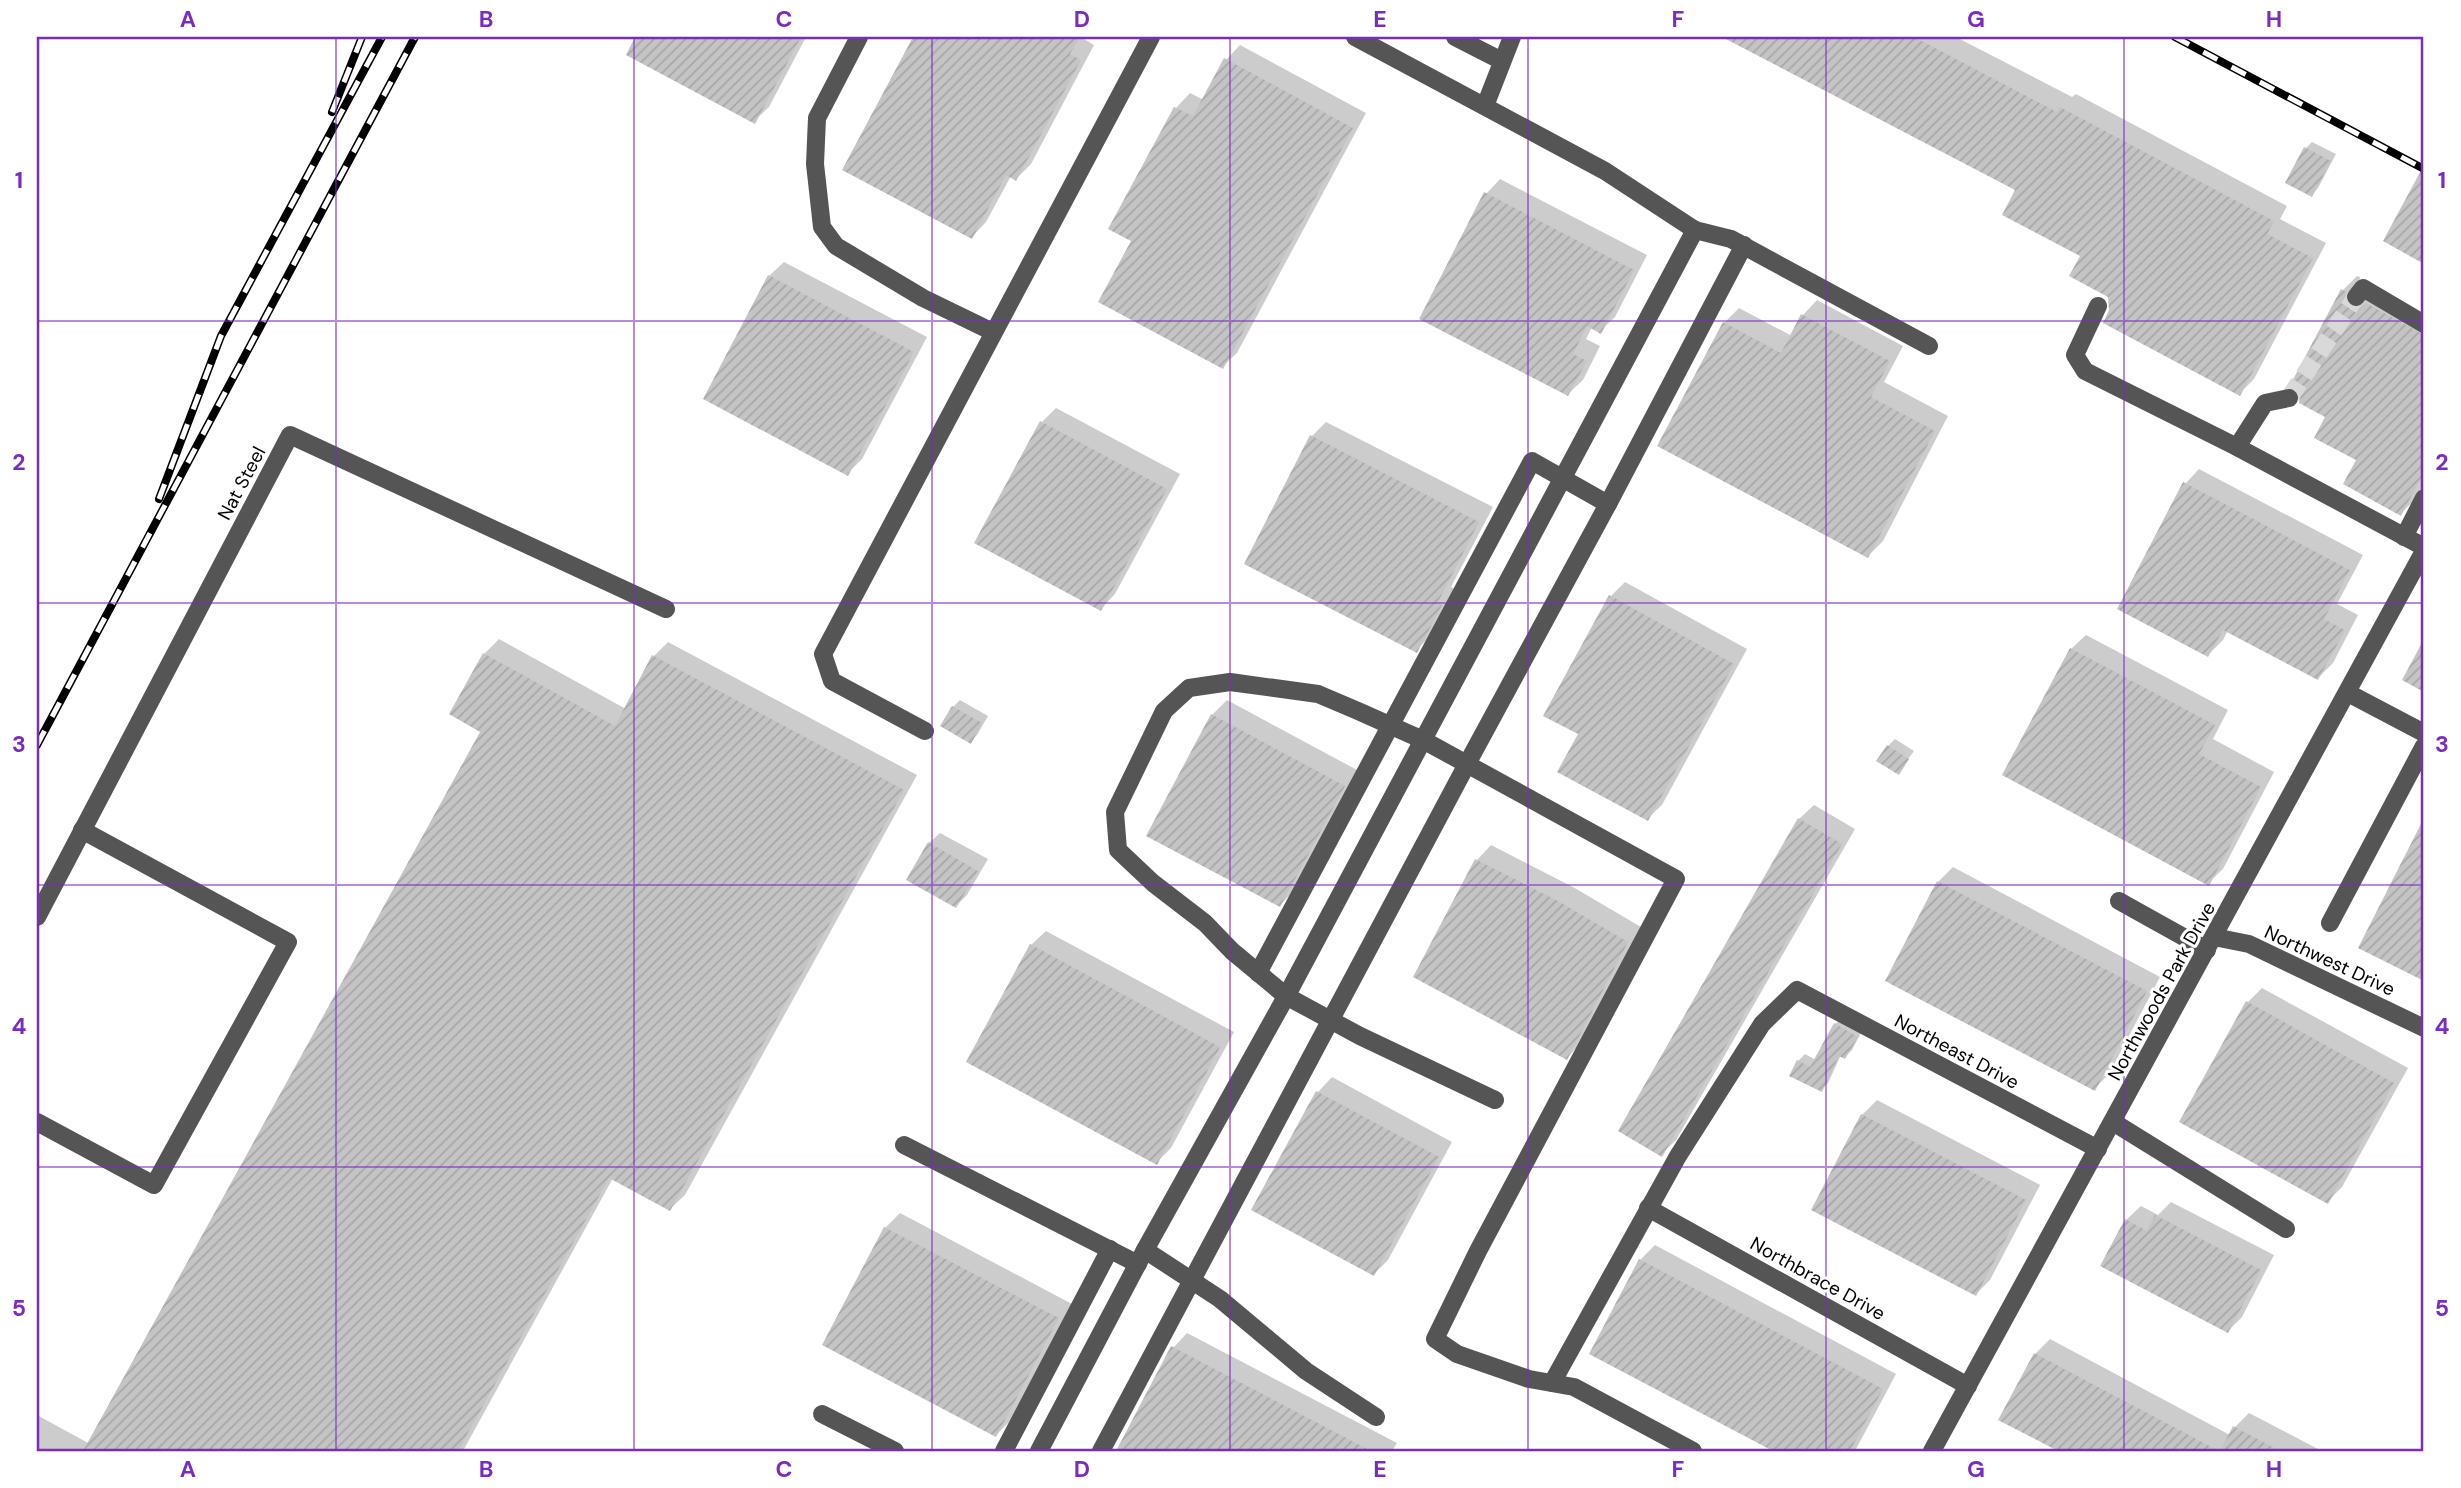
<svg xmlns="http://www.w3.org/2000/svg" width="2461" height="1488" viewBox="0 0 2461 1488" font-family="'DM Sans',sans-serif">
<defs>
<pattern id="building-hatch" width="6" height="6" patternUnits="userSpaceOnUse" patternTransform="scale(1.75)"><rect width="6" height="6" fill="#c4c4c4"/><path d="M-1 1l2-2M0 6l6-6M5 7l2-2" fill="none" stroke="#a7a7a7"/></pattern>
</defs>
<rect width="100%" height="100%" fill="#fff"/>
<g fill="#0003">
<path d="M637,37H806L769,107L754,121L628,54Z"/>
<path d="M915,37H1085L1084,39L1094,45L1031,164L1016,179L1011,176L986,222L972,237L844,169Z"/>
<path d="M1726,37H1956L2072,97L2076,94L2287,206L2280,219L2326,243L2254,379L2239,394L2111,306L2109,295L2082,255L2018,190Z"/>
<path d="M1240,45L1366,113L1237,353L1222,367L1133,240L1111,228L1176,108L1190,93L1204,100L1226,60Z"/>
<path d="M2312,142L2336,154L2318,188L2311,195L2306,148Z"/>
<path d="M1500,179L1647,255L1615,317L1600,331L1592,327L1586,339L1600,346L1583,380L1568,394L1486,194Z"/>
<path d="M784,262L927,337L862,459L847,474L769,276Z"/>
<path d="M2357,276L2360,277L2359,285L2424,314V482L2416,499L2401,513L2327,416L2343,290Z"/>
<path d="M1817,300L1903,346L1884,382L1948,416L1883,541L1868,556L1724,323L1739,308L1792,336L1803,315Z"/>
<path d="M1056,408L1180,474L1115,594L1101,609L1042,422Z"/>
<path d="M1326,422L1493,507L1451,587L1456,590L1431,636L1416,650L1312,436Z"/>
<path d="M2199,469L2363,555L2337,604L2358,615L2333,663L2318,678L2228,630L2223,640L2208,655L2185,484Z"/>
<path d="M1625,582L1747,649L1662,805L1647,819L1580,734L1610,597Z"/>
<path d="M2086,635L2228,710L2213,739L2274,772L2223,869L2208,883L2071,649Z"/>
<path d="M499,639L626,709L654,656L668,642L917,775L685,1195L670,1209L613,1178L463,1451H37V1415L90,1444L482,731L484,654Z"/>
<path d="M960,700L988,716L977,735L970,741L953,707Z"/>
<path d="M1227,700L1359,771L1295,890L1280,905L1212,715Z"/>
<path d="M1895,739L1914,751L1898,773L1888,746Z"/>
<path d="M1814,805L1855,829L1676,1140L1662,1154L1799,819Z"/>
<path d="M2424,822V979L2360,947Z"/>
<path d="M940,833L988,859L967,895L956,906L929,843Z"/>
<path d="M1491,845L1573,887L1641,927L1581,1043L1567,1058L1477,860Z"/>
<path d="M1953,867L2160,977L2109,1074L2094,1089L1938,882Z"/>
<path d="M1046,931L1234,1032L1171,1148L1156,1163L1031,945Z"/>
<path d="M2262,988L2408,1068L2342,1187L2327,1202L2248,1002Z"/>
<path d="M1842,1018L1863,1029L1852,1050L1845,1057L1841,1055L1828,1083L1822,1089L1798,1061L1805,1054L1816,1060L1835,1024Z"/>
<path d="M1332,1077L1452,1142L1388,1260L1374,1274L1254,1209L1318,1092Z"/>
<path d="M1877,1100L2040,1185L1990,1280L1976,1294L1862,1115Z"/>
<path d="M2171,1202L2274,1255L2242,1317L2228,1331L2126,1220L2141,1206L2158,1215Z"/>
<path d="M900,1213L1072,1304L1011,1420L996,1435L885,1228Z"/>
<path d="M1655,1245L1896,1374L1855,1451H1776L1591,1353L1640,1260Z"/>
<path d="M1187,1333L1397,1443L1392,1451H1118L1173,1348Z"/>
<path d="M2050,1339L2230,1435L2235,1427L2249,1413L2322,1451H2062L2001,1419L2035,1354Z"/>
</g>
<g fill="url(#building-hatch)">
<path d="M635,37H801L755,124L626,55Z"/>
<path d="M913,37H1080L1070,54L1081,60L1016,181L1006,175L972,239L842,170Z"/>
<path d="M1722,37H1914L2057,112L2060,107L2274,221L2267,234L2313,258L2240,396L2103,323L2109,310L2108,297L2069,276L2080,256L2002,215L2015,190Z"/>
<path d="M1224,58L1353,128L1223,369L1098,302L1131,241L1108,229L1174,107L1193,116Z"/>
<path d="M2304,147L2331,161L2312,197L2285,183Z"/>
<path d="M2424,165V264L2383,241Z"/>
<path d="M1484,192L1634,270L1601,334L1587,326L1573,354L1587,361L1568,396L1419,319Z"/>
<path d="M768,275L914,352L848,476L703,399Z"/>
<path d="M2341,289L2346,292L2345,301L2350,306L2360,308L2366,303L2424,335V472L2401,516L2343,484L2356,460L2314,438L2325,417L2299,403L2300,396L2298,391L2289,387Z"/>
<path d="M1801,314L1890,361L1871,397L1935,431L1868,558L1657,446L1723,322L1781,353Z"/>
<path d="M1040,421L1167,489L1101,611L974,543Z"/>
<path d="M1310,435L1479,522L1438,602L1442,605L1417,653L1244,564Z"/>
<path d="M2183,482L2350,570L2324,619L2345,630L2318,680L2223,630L2208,657L2117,609Z"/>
<path d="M1609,595L1734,664L1648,821L1557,772L1578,734L1543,716Z"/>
<path d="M2424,639V692L2402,680Z"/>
<path d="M2070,648L2215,725L2199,754L2261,787L2209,886L2002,775Z"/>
<path d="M483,653L615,726L652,655L904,790L670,1211L609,1178L458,1451H83L480,732L449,714Z"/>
<path d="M952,706L982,723L971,744L940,726Z"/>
<path d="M1211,714L1345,786L1280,907L1146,836Z"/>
<path d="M1887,745L1909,759L1899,775L1876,761Z"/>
<path d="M1798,818L1842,844L1662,1157L1618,1131Z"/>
<path d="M2424,818V981L2358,948Z"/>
<path d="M928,842L978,871L956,908L906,880Z"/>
<path d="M1475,859L1558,901L1628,942L1567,1060L1413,977Z"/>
<path d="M1937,881L2147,991L2095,1091L1885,981Z"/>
<path d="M1030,944L1220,1047L1157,1165L966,1062Z"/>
<path d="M2246,1001L2394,1083L2328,1204L2179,1122Z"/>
<path d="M1834,1023L1858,1037L1845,1059L1839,1056L1822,1092L1789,1076L1797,1060L1810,1067Z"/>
<path d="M1316,1091L1439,1157L1374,1276L1251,1210Z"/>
<path d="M1861,1114L2026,1200L1976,1296L1811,1210Z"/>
<path d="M2155,1215L2261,1270L2228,1333L2100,1266L2125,1219L2147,1231Z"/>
<path d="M884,1227L1059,1318L996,1437L822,1345Z"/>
<path d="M1639,1259L1883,1389L1850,1451H1773L1589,1354Z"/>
<path d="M1171,1346L1371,1451H1116Z"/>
<path d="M2034,1353L2219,1451H2058L1998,1420Z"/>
<path d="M2233,1426L2280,1451H2220Z"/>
</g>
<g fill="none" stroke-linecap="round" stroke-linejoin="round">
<path stroke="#d9d9d9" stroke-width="18" stroke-dasharray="18 9" stroke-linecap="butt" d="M2289,398L2356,297"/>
<g stroke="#555" stroke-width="18">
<path d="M859,37L817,118L815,164L822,227L836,246L923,298L993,332"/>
<path d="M1455,37L1502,61"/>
<path d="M1485,106L1512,37"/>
<path d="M1695,230L1731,239L1929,346"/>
<path d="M2356,297L2363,288L2424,324"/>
<path d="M2098,306L2075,355L2085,371L2237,447L2424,547"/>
<path d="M2237,447L2265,403L2289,398"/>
<path d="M2404,537L2424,498"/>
<path d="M2348,693L2424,733"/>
<path d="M925,731L832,681L823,654L1151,37"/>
<path d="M2119,901L2207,950"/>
<path d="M37,917L290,435L666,609"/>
<path d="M2330,923L2424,746"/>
<path d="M2214,937L2249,944L2424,1028"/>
<path d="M1258,973L1532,461L1608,504L1744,245"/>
<path d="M1495,1100L1360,1036L1286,996L1232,951L1205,923L1153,883L1118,850L1115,812L1164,711L1189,688L1230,682L1318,694L1358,711L1423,740L1676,879L1478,1251L1435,1339L1457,1354L1529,1379L1574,1387L1693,1451"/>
<path d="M37,1122L154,1185L288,942L82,830"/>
<path d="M2113,1122L2286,1229"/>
<path d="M904,1145L1138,1264"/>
<path d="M1648,1208L1968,1386"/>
<path d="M1145,1250L1220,1299L1306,1371L1376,1417"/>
<path d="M1552,1383L1678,1156L1762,1024L1797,990L2098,1149"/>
<path d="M822,1414L895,1451"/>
<path d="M1004,1451L1110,1249"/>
<path d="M1039,1451L1145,1250L1288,993L1695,230L1605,171L1355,37"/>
<path d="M1101,1451L1467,764L1608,504"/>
<path d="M1932,1451L2424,551"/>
</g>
<g stroke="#000" stroke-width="8">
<g id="rail">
<path d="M2175,37L2424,169"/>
<path d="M332,112L362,37"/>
<path d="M159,499L221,336L382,37"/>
<path d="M37,745L415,37"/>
</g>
</g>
<use href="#rail" stroke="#fff" stroke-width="5" stroke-dasharray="16" stroke-linecap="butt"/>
</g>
<path fill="none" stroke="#7b2cbf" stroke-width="2" stroke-opacity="0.55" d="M336,37V1451M634,37V1451M932,37V1451M1230,37V1451M1528,37V1451M1826,37V1451M2124,37V1451M37,321H2424M37,603H2424M37,885H2424M37,1167H2424"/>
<g text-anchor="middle" stroke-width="6" stroke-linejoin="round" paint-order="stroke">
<g font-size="19" fill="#000" stroke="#fff">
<text transform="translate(241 483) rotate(-62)" y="7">Nat Steel</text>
<text transform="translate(2330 960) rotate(25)" y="7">Northwest Drive</text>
<text transform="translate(2161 991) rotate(-61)" y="7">Northwoods Park Drive</text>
<text transform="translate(1957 1051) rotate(28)" y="7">Northeast Drive</text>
<text transform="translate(1818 1278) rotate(29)" y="7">Northbrace Drive</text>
</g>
</g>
<rect width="2461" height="1488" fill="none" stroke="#ffffff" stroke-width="77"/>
<rect x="38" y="38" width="2384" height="1412" fill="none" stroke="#7b2cbf" stroke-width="2.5"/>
<g font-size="23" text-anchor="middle" font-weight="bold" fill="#7b2cbf">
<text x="188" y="27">A</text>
<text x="486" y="27">B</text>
<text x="784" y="27">C</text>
<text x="1082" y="27">D</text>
<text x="1380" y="27">E</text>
<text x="1678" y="27">F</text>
<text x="1976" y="27">G</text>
<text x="2274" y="27">H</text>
<text x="19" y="188">1</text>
<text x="2442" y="188">1</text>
<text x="19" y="470">2</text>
<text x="2442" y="470">2</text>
<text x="19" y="752">3</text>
<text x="2442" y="752">3</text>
<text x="19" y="1034">4</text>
<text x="2442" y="1034">4</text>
<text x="19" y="1316">5</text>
<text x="2442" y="1316">5</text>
<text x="188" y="1477">A</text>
<text x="486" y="1477">B</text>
<text x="784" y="1477">C</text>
<text x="1082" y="1477">D</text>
<text x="1380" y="1477">E</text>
<text x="1678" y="1477">F</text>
<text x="1976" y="1477">G</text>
<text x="2274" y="1477">H</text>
</g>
</svg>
